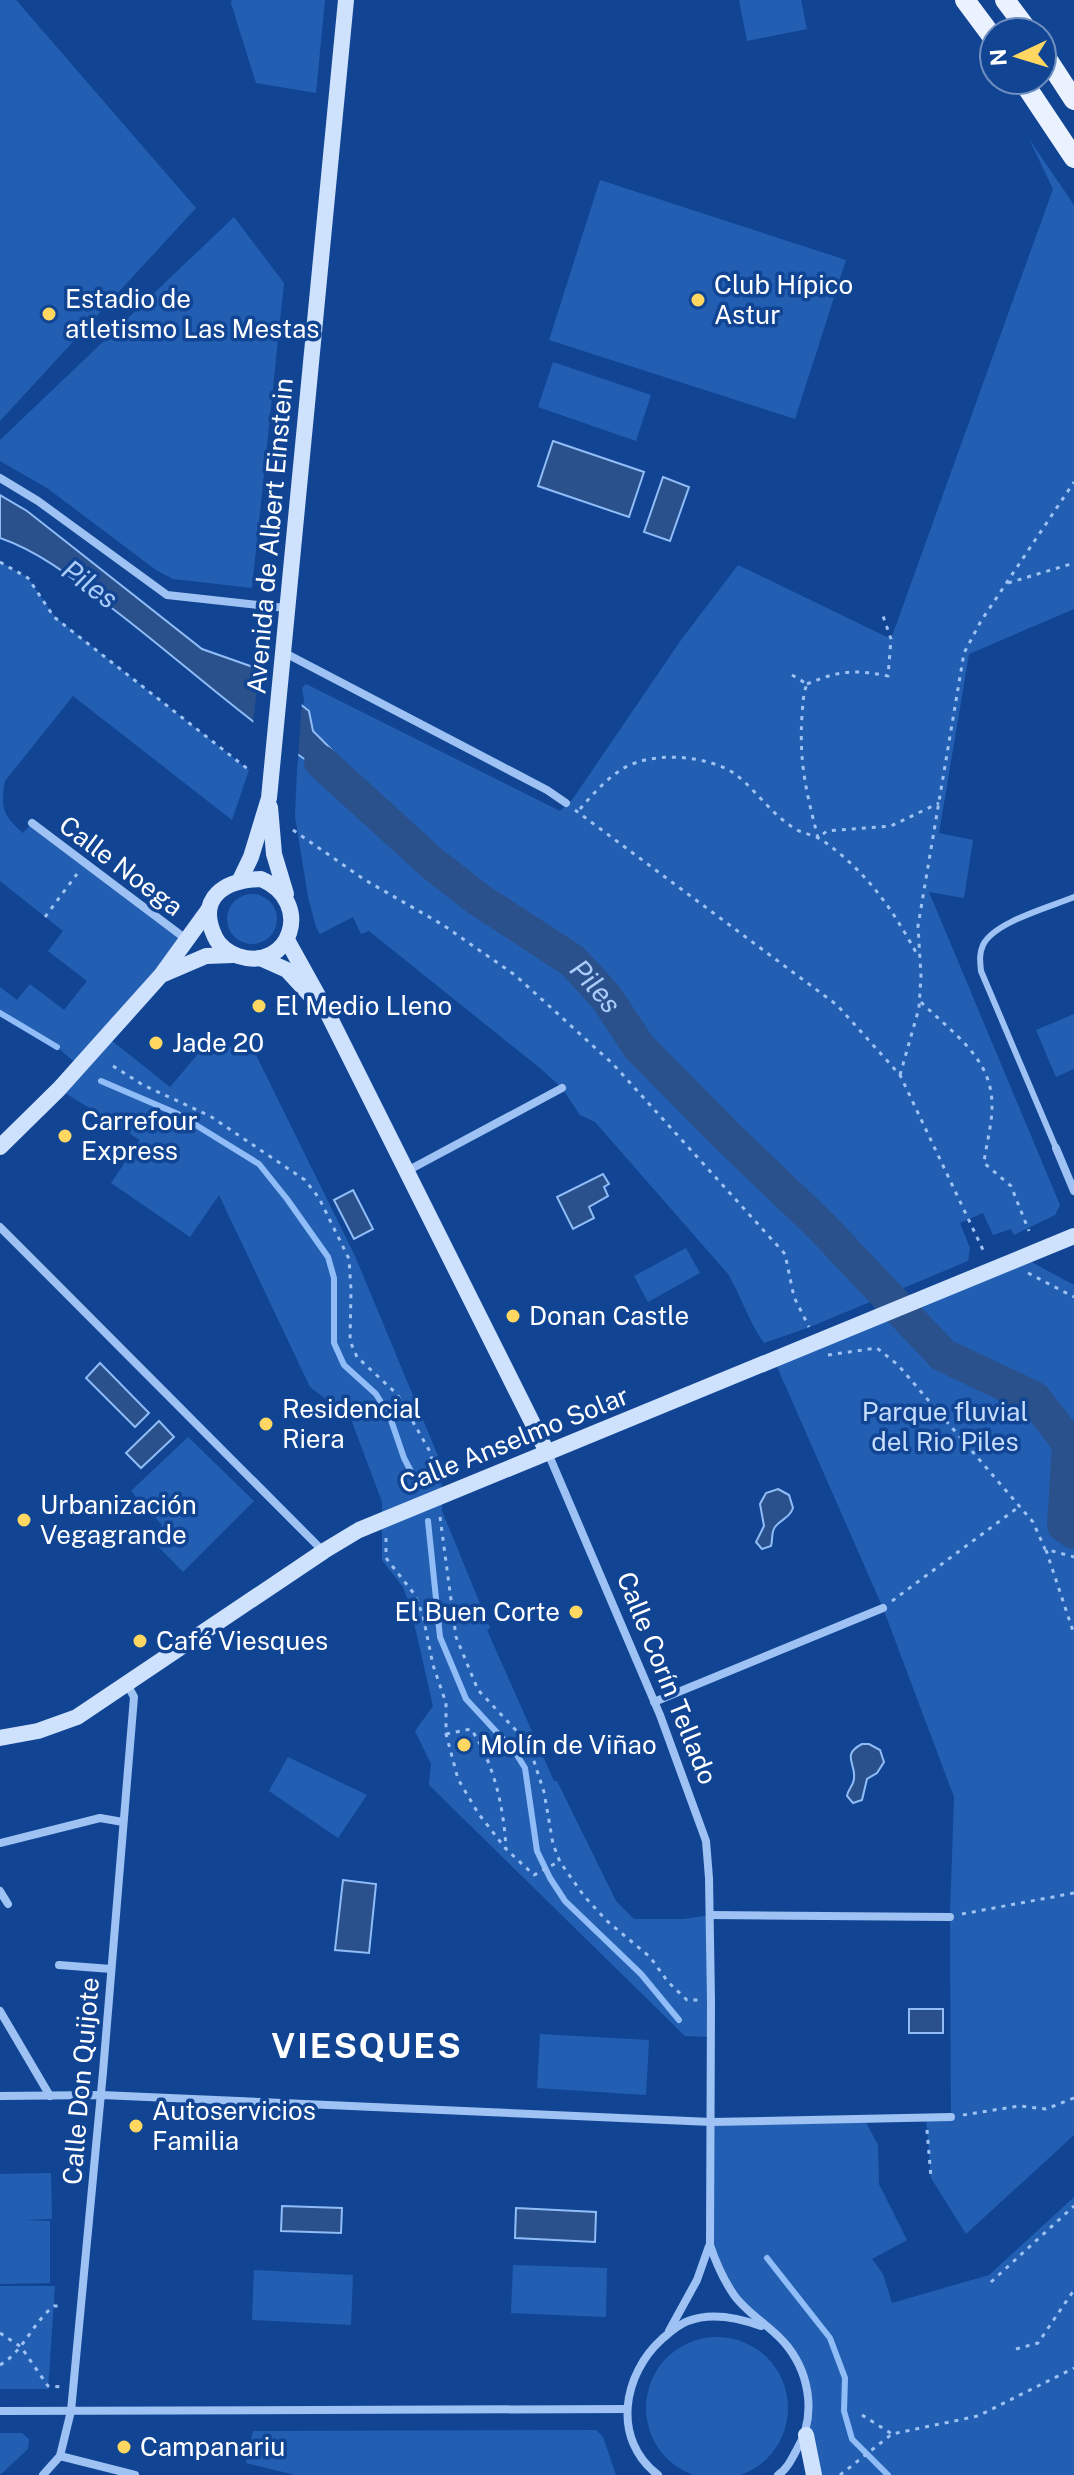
<svg xmlns="http://www.w3.org/2000/svg" width="1074" height="2475" viewBox="0 0 1074 2475" font-family="'Public Sans',sans-serif">
<rect width="100%" height="100%" fill="#114594"/>
<g fill="#225fb3">
<path d="M0,0H16L196,208L0,421Z"/>
<path d="M232,0H325L316,93L256,83L231,3Z"/>
<path d="M739,0H801L807,29L747,41Z"/>
<path d="M1029,139L1074,205V609L969,654L939,833L973,840L964,898L929,892L1060,1205L1055,1215L1014,1235L1011,1229L993,1235L983,1213L960,1223L970,1248L968,1261L810,1327L764,1343C749,1322 741,1296 728,1274L595,1122L580,1115L562,1088L541,1069L369,931L361,934L353,917L320,934L316,927L308,897L295,816L297,770L304,700L302,688L306,684L560,811L572,800L681,640L738,565L891,639L1053,189Z"/>
<path d="M600,180L846,260L795,419L549,340Z"/>
<path d="M234,217L284,283L252,588L173,579L156,570L47,488L0,461V440Z"/>
<path d="M553,362L651,395L636,441L538,407Z"/>
<path d="M0,562L28,578L55,617L249,770L232,820L73,696L5,781C0,808 3,816 23,833L32,823L186,939L106,1036L170,1087L209,1041L256,1055L355,1256L441,1463L442,1511L490,1628L487,1630L554,1781H557L616,1901L634,1919H684L710,1915V2037L685,2036L429,1785L431,1764L415,1731L433,1706L411,1610L403,1587L382,1560V1502L351,1419L310,1387L219,1195L190,1237L111,1183L140,1140L59,1089L79,1066L57,1047L0,1013V987L17,1000L30,984L64,1010L87,981L48,951L63,931L0,881Z"/>
<circle cx="252" cy="919" r="25"/>
<path d="M1074,1014V1069L1056,1077L1036,1030Z"/>
<path d="M686,1248L700,1273L648,1302L634,1276Z"/>
<path d="M1022,1257L1074,1285V2135L966,2234L931,2178L926,2118L951,2117L950,1917L954,1797L883,1608L774,1360Z"/>
<path d="M188,1437L254,1501L183,1572L150,1538L162,1525L131,1491Z"/>
<path d="M288,1757L367,1795L338,1838L269,1791Z"/>
<path d="M540,2034L649,2040L646,2095L537,2088Z"/>
<path d="M864,2119L878,2145L879,2184L907,2240L872,2259L883,2274L892,2303L989,2275L1074,2197V2475H814L806,2435L809,2419L801,2371L787,2346L736,2298L710,2245L711,2122Z"/>
<path d="M51,2173L52,2219L22,2220L50,2221V2283L0,2284V2174Z"/>
<path d="M513,2265L607,2268L606,2317L511,2313Z"/>
<path d="M254,2270L353,2275L351,2325L252,2320Z"/>
<path d="M0,2286H55L48,2389H0Z"/>
<circle cx="717" cy="2408" r="71"/>
<path d="M596,2430L603,2437L616,2475H295L246,2463L253,2431Z"/>
<path d="M0,2433H22L29,2439L28,2449L0,2475Z"/>
</g>
<g fill="#2a518c" stroke="#90bcf7" stroke-width="2">
<path d="M553,441L644,472L629,517L538,486Z"/>
<path d="M663,477L689,487L670,541L644,532Z"/>
<path d="M0,495L27,511L74,548L202,649L253,667L309,711L313,731L332,750L356,791C268,742 193,670 113,609C77,582 43,553 0,538Z"/>
<path d="M603,1174L609,1184L604,1187L608,1196L589,1207L594,1218L573,1229L557,1197Z"/>
<path d="M353,1190L373,1229L354,1239L334,1200Z"/>
<path d="M100,1363L149,1413L135,1427L86,1378Z"/>
<path d="M159,1421L174,1437L141,1468L126,1453Z"/>
<path d="M778,1489L789,1495L793,1508C789,1519 782,1518 775,1527C771,1532 773,1539 771,1546L762,1549L756,1542L764,1526L760,1504L766,1493Z"/>
<path d="M862,1744H869L880,1750L884,1762L877,1773L867,1779L862,1800L853,1803L847,1796C848,1789 854,1785 854,1778C856,1763 841,1755 862,1744Z"/>
<path d="M343,1880L376,1884L369,1953L335,1950Z"/>
<rect x="909" y="2009" width="34" height="24"/>
<path d="M282,2206L342,2208L341,2233L281,2231Z"/>
<path d="M516,2208L596,2212L595,2242L515,2238Z"/>
</g>
<path fill="#114594" d="M259,667L302,700L298,759L253,725Z"/>
<g fill="none" stroke-linecap="round" stroke-linejoin="round">
<g stroke="#90bcf7" stroke-width="6">
<path d="M0,1013L57,1047"/>
<path d="M101,1081L178,1114L259,1164L287,1199L328,1257L334,1278V1343L344,1365L376,1394L390,1417L404,1458L418,1485"/>
<path d="M428,1521L440,1637L466,1699L515,1752L525,1768L537,1851L550,1878L565,1901L641,1974L679,2020"/>
<path d="M767,2258L830,2338L845,2378L844,2411L852,2439L888,2475"/>
</g>
<path stroke="#2a518c" stroke-width="34" id="s1" d="M321,762L432,863L478,899L573,961L606,997L639,1047L727,1136L821,1226L943,1355L1034,1398L1069,1443L1064,1525L1074,1532"/>
<g stroke="#9ec2f3" stroke-width="3" stroke-dasharray="4 6" stroke-linecap="butt">
<path d="M0,562L28,578L54,617L249,770"/>
<path d="M1008,583L1074,563"/>
<path d="M792,675L807,684C803,694 803,704 802,715C799,763 806,791 818,838L827,831L891,826L939,803"/>
<path d="M807,684C838,671 854,669 888,676L891,639L883,616"/>
<path d="M580,809C593,794 607,778 624,768C653,751 708,755 735,774C756,790 771,814 794,828C802,834 813,834 822,840C867,872 892,908 918,956"/>
<path d="M575,810L837,1005L900,1075L984,1252"/>
<path d="M293,830L365,880L443,925L515,975L613,1064L785,1254L794,1297L809,1327"/>
<path d="M45,917L77,874"/>
<path d="M921,1002C953,1034 993,1058 992,1107C992,1125 986,1145 984,1163L1011,1186L1029,1231"/>
<path d="M113,1066L143,1085L210,1116L305,1180L319,1198L349,1259L351,1290L350,1341L357,1357L397,1394L429,1450L438,1479"/>
<path d="M900,1075L919,1008L921,976L918,926L964,653L981,621L1074,482"/>
<path d="M1028,1273L1074,1297"/>
<path d="M828,1355L877,1348L898,1365L1033,1522L1045,1549L1074,1557"/>
<path d="M440,1517L456,1637L478,1690L528,1743L544,1792L553,1844L560,1862L584,1896L607,1921L650,1957L668,1982L687,2000H699"/>
<path d="M386,1538V1558L415,1595L423,1616L433,1665L446,1703V1734L458,1779L478,1813L506,1849L534,1875L558,1862"/>
<path d="M1046,1550L1074,1634"/>
<path d="M892,1601L1020,1506"/>
<path d="M446,1734L471,1729C494,1763 504,1808 506,1849"/>
<path d="M962,1914L1074,1893"/>
<path d="M963,2115L1019,2106L1046,2109L1074,2098"/>
<path d="M927,2130L931,2178"/>
<path d="M991,2282L1074,2206"/>
<path d="M0,2333L21,2347L48,2386L61,2387"/>
<path d="M1016,2349L1038,2343L1074,2290"/>
<path d="M0,2365C24,2351 32,2323 54,2306H61"/>
<path d="M862,2415L892,2434"/>
<path d="M840,2475L892,2434L978,2416L1074,2368"/>
</g>
<path stroke="#9ec2f3" stroke-width="6" d="M1056,1148L981,971C980,961 979,954 983,945C994,922 1050,907 1074,897"/>
<g stroke="#9ec2f3" stroke-width="8">
<path d="M0,478L38,501L167,595L286,608"/>
<path d="M283,652L547,790L566,803"/>
<path d="M32,823L186,939"/>
<path d="M1056,1148L1074,1191"/>
<path d="M407,1171L562,1088"/>
<path d="M0,1227L323,1551"/>
<path d="M548,1453L660,1715L706,1841L709,1878L711,2001L710,2245C716,2263 723,2279 734,2295C748,2315 773,2327 788,2347C811,2377 816,2419 796,2451C791,2460 787,2469 778,2475"/>
<path d="M654,1702L883,1608"/>
<path d="M0,1843L100,1818L123,1822"/>
<path d="M0,1891L8,1904"/>
<path d="M710,1915L950,1917"/>
<path d="M59,1965L111,1969"/>
<path d="M0,2011L50,2096"/>
<path d="M0,2096L101,2095L711,2122L951,2117"/>
<path d="M669,2331L697,2280L709,2246"/>
<path d="M0,2411L627,2409"/>
<path d="M60,2456L135,2475"/>
<path d="M43,2475L60,2456L71,2411L103,2072L134,1697L127,1684"/>
<path d="M658,2475C611,2439 623,2374 662,2339C669,2333 679,2324 688,2321C711,2312 739,2318 761,2326"/>
</g>
<g stroke="#cee1fd" stroke-width="16">
<path d="M270,807L274,854L286,894"/>
<path d="M261,879C315,902 290,973 238,956C229,953 219,946 215,937C196,897 225,880 261,879Z"/>
<path d="M240,880L251,857L269,798L346,0"/>
<path d="M287,940L327,1012L547,1452"/>
<path d="M260,958L287,970L312,997"/>
<path d="M164,974L206,956L233,955"/>
<path d="M0,1147L59,1089L162,974L209,909"/>
<path d="M0,1738L38,1731L77,1717L324,1551L359,1530L1074,1236"/>
<path d="M806,2435L814,2475"/>
</g>
<g stroke="#ebf2ff" stroke-width="20">
<path d="M965,0L994,39"/>
<path d="M1005,0L1029,32"/>
<path d="M1042,51L1074,100"/>
<path d="M1022,80L1074,158"/>
</g>
</g>
<g fill="#ffd761" stroke="#114594" stroke-width="3">
<circle cx="698" cy="300" r="8"/>
<circle cx="49" cy="314" r="8"/>
<circle cx="259" cy="1006" r="8"/>
<circle cx="156" cy="1043" r="8"/>
<circle cx="65" cy="1136" r="8"/>
<circle cx="513" cy="1316" r="8"/>
<circle cx="266" cy="1424" r="8"/>
<circle cx="24" cy="1520" r="8"/>
<circle cx="576" cy="1612" r="8"/>
<circle cx="140" cy="1641" r="8"/>
<circle cx="464" cy="1745" r="8"/>
<circle cx="136" cy="2126" r="8"/>
<circle cx="124" cy="2447" r="8"/>
</g>
<g text-anchor="middle" stroke-width="7" stroke-linejoin="round" paint-order="stroke">
<g font-size="26" fill="#fff" stroke="#114594" text-anchor="start">
<text x="714" y="294">Club Hípico<tspan x="714" dy="30">Astur</tspan></text>
<text x="65" y="308">Estadio de<tspan x="65" dy="30">atletismo Las Mestas</tspan></text>
<text x="275" y="1015">El Medio Lleno</text>
<text x="172" y="1052">Jade 20</text>
<text x="81" y="1130">Carrefour<tspan x="81" dy="30">Express</tspan></text>
<text x="529" y="1325">Donan Castle</text>
<text x="282" y="1418">Residencial<tspan x="282" dy="30">Riera</tspan></text>
<text x="40" y="1514">Urbanización<tspan x="40" dy="30">Vegagrande</tspan></text>
<text x="560" y="1621" text-anchor="end">El Buen Corte</text>
<text x="156" y="1650">Café Viesques</text>
<text x="480" y="1754">Molín de Viñao</text>
<text x="152" y="2120">Autoservicios<tspan x="152" dy="30">Familia</tspan></text>
<text x="140" y="2456">Campanariu</text>
</g>
<g font-size="26" fill="#fff" stroke="#114594">
<text transform="translate(270 536) rotate(-85)" y="9">Avenida de Albert Einstein</text>
<text transform="translate(121 866) rotate(37)" y="9">Calle Noega</text>
<text transform="translate(514 1440) rotate(-22)" y="9">Calle Anselmo Solar</text>
<text transform="translate(667 1678) rotate(68)" y="9">Calle Corín Tellado</text>
<text transform="translate(81 2081) rotate(-85)" y="9">Calle Don Quijote</text>
</g>
<g font-size="26" fill="#c6ddfd" stroke="#114594">
<text x="945" y="1421">Parque fluvial<tspan x="945" dy="30">del Rio Piles</tspan></text>
</g>
<g font-size="28" font-style="italic" fill="#abccfa" stroke="#114594">
<text transform="translate(90 584) rotate(36)" y="10">Piles</text>
<text dy="10" stroke="none"><textPath href="#s1" startOffset="356">Piles</textPath></text>
</g>
<g font-size="34" font-weight="bold" letter-spacing="2" fill="#fff" stroke="#114594">
<text x="367" y="2058">VIESQUES</text>
</g>
</g>
<g transform="translate(1018 56) rotate(266)"><circle r="38" fill="#114594" stroke="#708fbf" stroke-width="2"/>
<path d="M0-6L14 30L0 20L-14 30Z" fill="#ffd761"/>
<text y="-12" font-size="22" font-weight="bold" text-anchor="middle" fill="#ffffff">N</text>
</g>
</svg>
